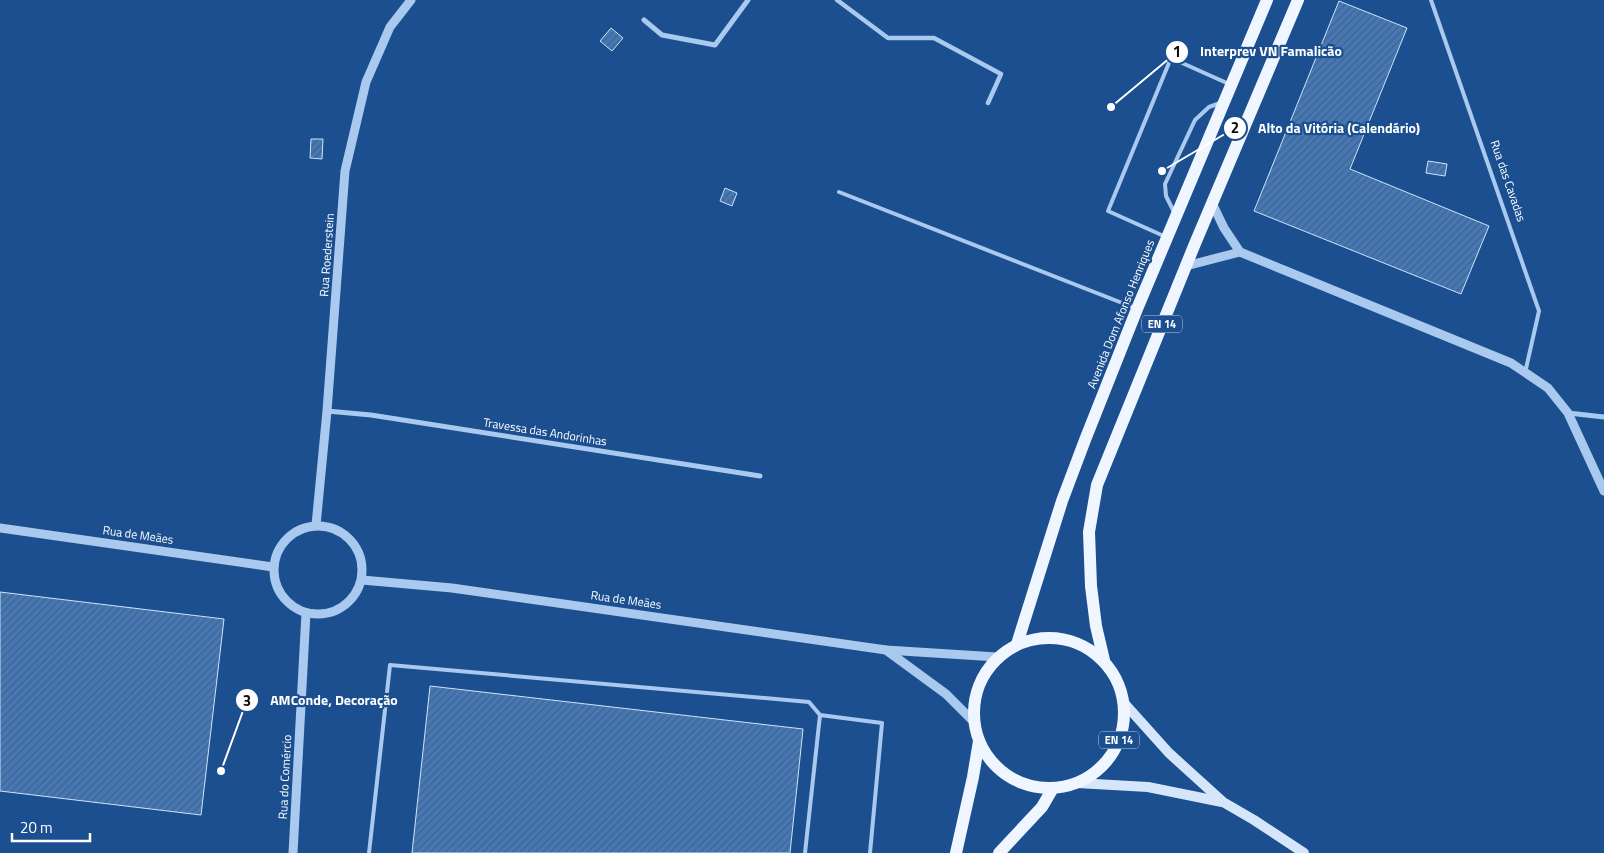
<svg xmlns="http://www.w3.org/2000/svg" width="1604" height="853" viewBox="0 0 1604 853" font-family="'Titillium Web',sans-serif">
<defs>
<pattern id="building-hatch" width="6" height="6" patternUnits="userSpaceOnUse" patternTransform="scale(1.25)"><rect width="6" height="6" fill="#4478b7"/><path d="M-1 1l2-2M0 6l6-6M5 7l2-2" fill="none" stroke="#486282"/></pattern>
</defs>
<rect width="100%" height="100%" fill="#1b4f8f"/>
<g fill="url(#building-hatch)" stroke="#cfe3fa">
<path d="M1339,1L1407,28L1350,169L1489,226L1461,294L1254,211Z"/>
<path d="M611,28L623,38L612,51L600,41Z"/>
<path d="M311,139H323L322,159L310,158Z"/>
<path d="M1428,161L1447,164L1445,176L1426,173Z"/>
<path d="M725,188L737,193L732,206L720,201Z"/>
<path d="M0,592L224,619L201,815L0,791Z"/>
<path d="M430,686L803,729L790,853H412Z"/>
</g>
<g fill="none" stroke-linecap="round" stroke-linejoin="round">
<g stroke="#a9c9ee" stroke-width="4">
<path d="M1431,0L1539,311L1525,373"/>
<path d="M839,192L1135,308"/>
<path d="M1174,212L1166,196L1165,184L1195,120L1209,107L1220,103"/>
<path d="M1166,237L1108,211L1171,58L1229,84"/>
<path d="M369,853L390,665L809,702L820,715"/>
<path d="M805,853L820,715L882,723L870,853"/>
</g>
<path stroke="#a9c9ee" stroke-width="4.5" d="M837,0L888,38H934L1001,74L988,103"/>
<g stroke="#a9c9ee" stroke-width="5">
<path d="M644,20L662,35L715,45L748,0"/>
<path d="M327,411L371,415L760,476"/>
<path d="M1568,413L1604,417"/>
</g>
<g stroke="#a9c9ee" stroke-width="9">
<path d="M1212,203L1224,228L1240,252L1511,363L1548,388L1568,413L1604,491"/>
<path d="M1186,266L1240,252"/>
<path d="M316,525L327,411L345,171L366,82L390,27L411,0"/>
<circle cx="318" cy="570" r="44"/>
<path d="M0,528L273,567"/>
<path d="M362,580L452,588L886,650L997,657"/>
<path d="M886,650L946,694L973,721"/>
<path d="M293,853L306,613"/>
</g>
<g stroke="#d6e6fa" stroke-width="10">
<path d="M1125,704L1169,753L1223,802L1254,820L1304,853"/>
<path d="M1077,783L1148,787L1222,802"/>
</g>
<g stroke="#f0f6ff" stroke-width="12">
<circle cx="1049" cy="713" r="75"/>
<path d="M1017,644L1062,501L1085,440L1137,309L1267,0"/>
<path d="M1104,660L1096,626L1091,586L1089,532L1097,485L1194,246L1298,0"/>
<path d="M956,853L973,777L979,741"/>
<path d="M999,853L1042,807L1053,788"/>
</g>
</g>
<g text-anchor="middle" stroke-width="4.5" stroke-linejoin="round" paint-order="stroke">
<g fill="#1b4f8f" stroke="#bbcadd" stroke-width="1">
<rect x="1142" y="315.5" width="40" height="17" rx="4"/>
<rect x="1099" y="731.5" width="40" height="17" rx="4"/>
</g>
<g font-size="11" font-weight="bold" fill="#fff">
<text x="1162" y="328">EN 14</text>
<text x="1119" y="744">EN 14</text>
</g>
<g font-size="12" fill="#fff" stroke="#1b4f8f">
<text transform="translate(1508 181) rotate(71)" y="4">Rua das Cavadas</text>
<text transform="translate(327 255) rotate(-86)" y="4">Rua Roederstein</text>
<text transform="translate(1121 314) rotate(-68)" y="4">Avenida Dom Afonso Henriques</text>
<text transform="translate(545 432) rotate(9)" y="4">Travessa das Andorinhas</text>
<text transform="translate(138 535) rotate(8)" y="4">Rua de Meães</text>
<text transform="translate(626 600) rotate(8)" y="4">Rua de Meães</text>
<text transform="translate(285 777) rotate(-87)" y="4">Rua do Comércio</text>
</g>
</g>
<path fill="none" stroke="#fff" stroke-width="2" d="M1111 107L1177 52M1162 171L1235 128M221 771L247 700"/>
<g fill="#fff" stroke="#1b4f8f" stroke-width="2">
<circle cx="1111" cy="107" r="5"/>
<circle cx="1162" cy="171" r="5"/>
<circle cx="221" cy="771" r="5"/>
<circle cx="1177" cy="52" r="12"/>
<circle cx="1235" cy="128" r="12"/>
<circle cx="247" cy="700" r="12"/>
</g>
<g font-size="15" text-anchor="middle" font-weight="bold" fill="#111">
<text x="1177" y="57">1</text>
<text x="1235" y="133">2</text>
<text x="247" y="706">3</text>
</g>
<g font-size="14" text-anchor="middle" font-weight="bold" fill="#fff" stroke="#1b4f8f" stroke-width="4.5" stroke-linejoin="round" paint-order="stroke">
<text x="1271" y="56">Interprev VN Famalicão</text>
<text x="1339" y="133">Alto da Vitória (Calendário)</text>
<text x="334" y="705">AMConde, Decoração</text>
</g>
<path d="M12 833v8h78v-8" fill="none" stroke="#ffffff" stroke-width="2.5"/>
<text x="20" y="833" font-size="15" fill="#ffffff" stroke="#1b4f8f" stroke-width="4" paint-order="stroke">20 m</text>
</svg>
